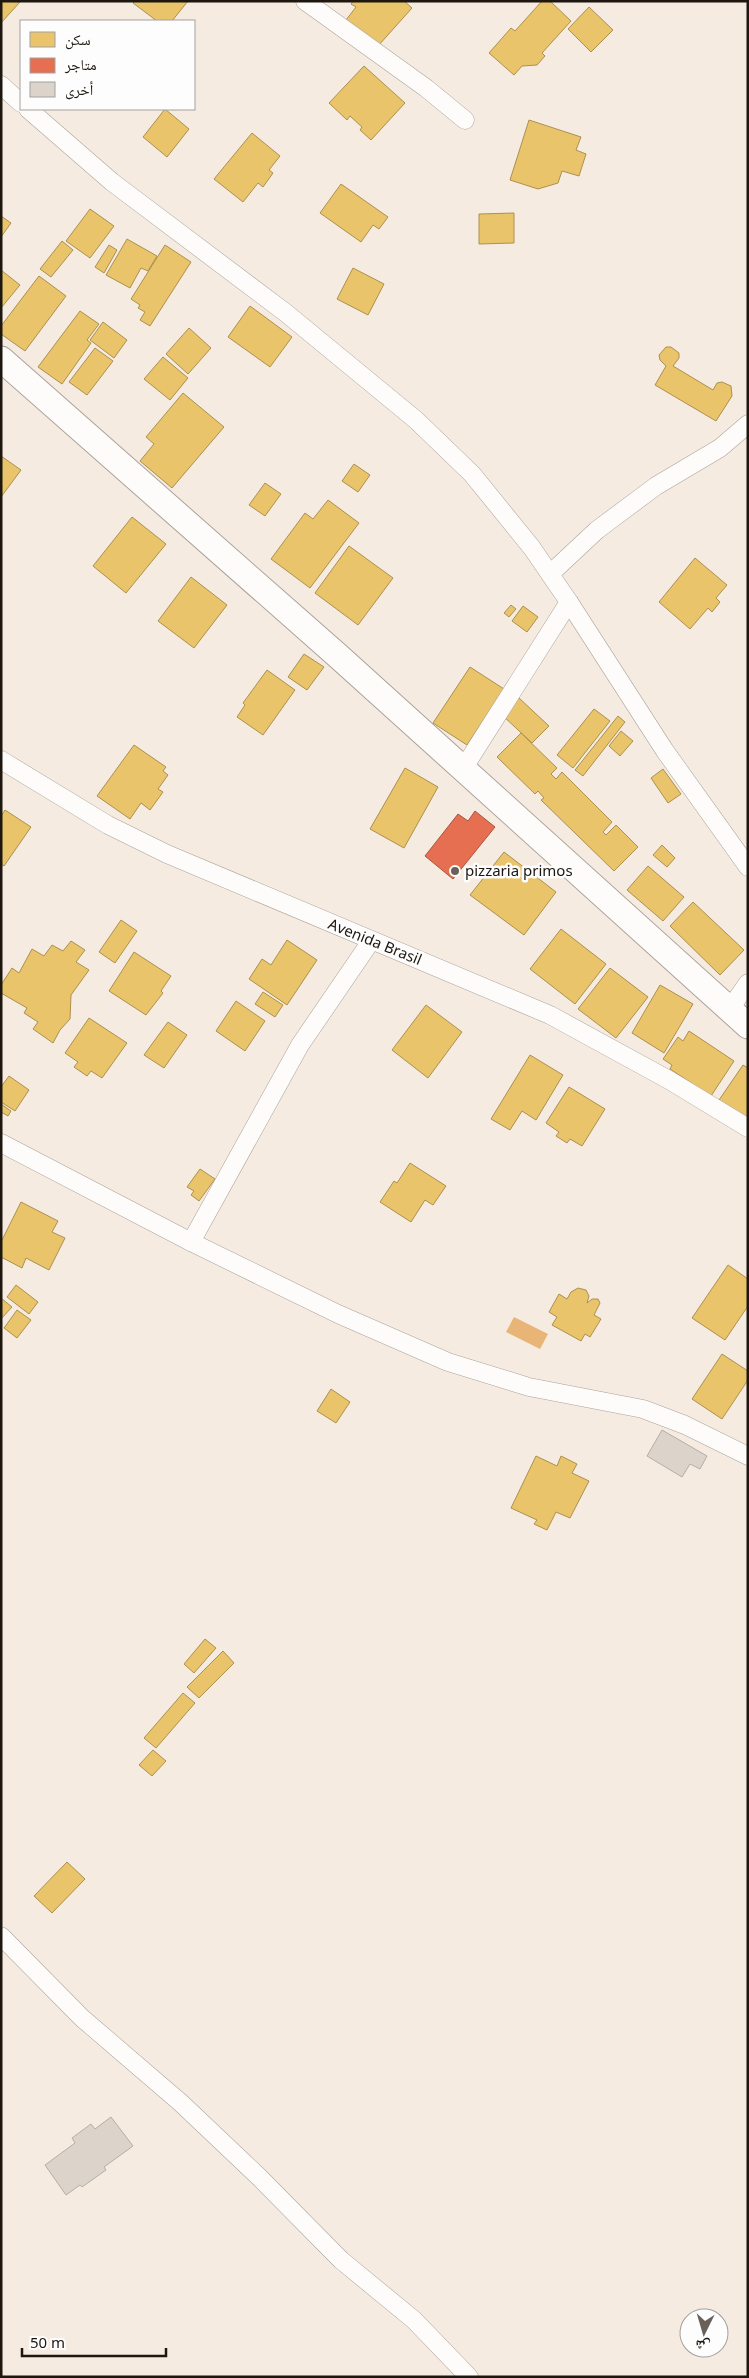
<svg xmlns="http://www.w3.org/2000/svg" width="749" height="2378" viewBox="0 0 749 2378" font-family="'Noto Sans','Noto Naskh Arabic',sans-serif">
<rect width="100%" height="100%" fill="#f6ebe0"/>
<path fill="#e8b576" d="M514,1317L548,1334L540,1349L506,1332Z"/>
<g fill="#e9c46a" stroke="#ac904f">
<path d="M1,1L20,2L1,23Z"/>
<path d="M135,1H188L172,21H157L133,3Z"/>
<path d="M353,1H404L412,8L378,46L346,20L356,7L351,4Z"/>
<path d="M542,1H550L571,21L542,53L545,56L537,65L522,66L514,75L489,53L511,28L515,31Z"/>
<path d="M589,7L613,30L591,52L568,29Z"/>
<path d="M364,66L405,103L371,140L360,130L362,127L350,116L347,120L329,103Z"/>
<path d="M165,109L189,129L167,157L143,137Z"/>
<path d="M529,120L581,137L576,150L586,154L579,176L562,171L558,183L538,189L510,180Z"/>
<path d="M252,133L280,156L269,170L273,173L263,187L258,183L243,202L214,179Z"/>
<path d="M341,184L388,217L379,229L373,225L361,242L320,213Z"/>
<path d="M90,209L114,226L90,258L66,241Z"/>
<path d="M514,213V243L479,244V214Z"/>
<path d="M1,216L11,223L1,237Z"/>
<path d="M127,239L157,256L148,271L141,268L130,288L106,275Z"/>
<path d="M62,241L73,250L51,277L40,269Z"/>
<path d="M109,245L117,250L104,273L95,267Z"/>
<path d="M165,245L191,262L150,326L140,320L145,312L138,308L140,305L131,299Z"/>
<path d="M353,268L384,284L368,315L337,299Z"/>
<path d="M1,270L20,285L1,308Z"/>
<path d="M39,276L66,296L25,351L1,334V326Z"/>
<path d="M250,306L292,337L270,367L228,337Z"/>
<path d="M80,311L99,324L87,340L91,343L62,384L38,367Z"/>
<path d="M103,322L127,340L114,358L90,340Z"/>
<path d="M189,328L211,348L188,374L166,354Z"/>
<path d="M666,347H671L679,353V358L673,366L713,390L717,383L722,382L731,386L732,396L716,421L655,385L666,366L660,360L659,355Z"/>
<path d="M95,348L113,361L87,395L69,382Z"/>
<path d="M163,357L188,378L170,400L144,379Z"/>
<path d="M183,393L224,427L172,488L140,461L154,444L146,437Z"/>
<path d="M1,456L21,470L1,497Z"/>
<path d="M354,464L370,475L358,492L342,481Z"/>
<path d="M265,483L281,494L265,516L249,505Z"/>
<path d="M328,500L359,523L310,588L271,559L305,513L313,519Z"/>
<path d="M132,517L166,544L126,593L93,566Z"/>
<path d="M349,546L393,578L358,625L315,593Z"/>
<path d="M695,558L727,585L716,598L720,602L712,612L708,608L690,629L659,602Z"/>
<path d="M191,577L227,605L194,648L158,621Z"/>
<path d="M511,605L516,609L509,617L504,613Z"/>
<path d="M523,606L538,617L527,632L512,621Z"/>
<path d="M304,654L324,667L307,690L288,677Z"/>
<path d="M470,667L504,689L467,745L433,723Z"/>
<path d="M267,670L295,690L263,735L237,717L245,705L243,703Z"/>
<path d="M519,698L549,726L532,743L502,715Z"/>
<path d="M594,709L610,721L573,768L557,755Z"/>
<path d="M618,716L625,722L583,776L575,770Z"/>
<path d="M621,731L633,741L620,756L609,746Z"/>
<path d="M521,733L557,768L551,774L556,779L562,772L612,822L603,832L606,835L616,825L638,847L614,871L541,800L544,798L538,791L535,794L497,757Z"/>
<path d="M134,745L166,767L163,771L168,775L158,789L163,792L150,810L141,803L130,819L97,796Z"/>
<path d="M405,768L438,787L404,848L370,829Z"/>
<path d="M663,769L681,794L668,803L651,778Z"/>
<path d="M5,810L31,827L4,866L1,864V816Z"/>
<path d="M662,845L675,858L667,867L653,855Z"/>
<path d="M504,852L556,892L524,935L470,895Z"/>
<path d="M648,866L684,897L663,921L627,890Z"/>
<path d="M693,902L744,950L720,975L670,926Z"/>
<path d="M121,920L137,931L115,963L99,952Z"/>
<path d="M561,929L606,964L575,1004L530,969Z"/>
<path d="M287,940L317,960L287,1005L249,979L262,959L271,965Z"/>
<path d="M71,941L85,950L76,962L89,970L71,995L70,1019L60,1030L53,1043L33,1029L38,1022L24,1013L27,1008L1,993V985L12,968L19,973L32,949L44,956L52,945L63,951Z"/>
<path d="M134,952L171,976L161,991L163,993L146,1015L109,991Z"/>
<path d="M610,968L648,997L616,1038L578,1009Z"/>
<path d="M660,985L693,1004L664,1053L632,1033Z"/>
<path d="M263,992L283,1005L275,1017L255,1004Z"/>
<path d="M236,1001L265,1021L245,1051L216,1031Z"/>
<path d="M426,1005L462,1032L428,1078L392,1050Z"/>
<path d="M89,1018L127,1043L102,1078L91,1071L87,1076L74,1067L78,1062L65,1053Z"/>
<path d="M168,1022L187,1035L164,1068L144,1055Z"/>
<path d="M689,1031L734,1061L711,1096L670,1069L672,1065L663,1059L678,1037L683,1041Z"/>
<path d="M530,1055L563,1075L536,1120L522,1111L510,1130L491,1119Z"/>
<path d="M743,1065L748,1068V1119L719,1100Z"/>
<path d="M9,1076L29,1090L15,1111L1,1102V1087Z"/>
<path d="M569,1087L605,1109L582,1146L570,1139L567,1143L556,1136L559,1132L546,1123Z"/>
<path d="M1,1104L11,1111L8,1116L1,1112Z"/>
<path d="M410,1163L446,1186L433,1205L425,1200L411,1222L380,1202L394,1181L397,1183Z"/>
<path d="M200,1169L215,1179L199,1201L191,1195L194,1191L187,1187Z"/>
<path d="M21,1202L58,1221L52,1232L65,1238L49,1270L26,1258L22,1268L1,1257V1242Z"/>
<path d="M728,1265L748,1279V1306L725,1340L692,1318Z"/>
<path d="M16,1285L38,1302L29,1314L7,1297Z"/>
<path d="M578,1288L586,1290L589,1296L587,1303L592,1299H598L600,1303L594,1315L601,1319L590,1337L585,1334L581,1341L552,1325L557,1317L549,1312L559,1294L567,1299L571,1292Z"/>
<path d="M1,1298L12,1307L1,1319Z"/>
<path d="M17,1310L31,1320L17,1338L4,1328Z"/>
<path d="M722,1354L748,1371V1380L722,1419L692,1399Z"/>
<path d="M331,1389L350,1402L336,1423L317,1411Z"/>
<path d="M536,1456L557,1466L561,1456L577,1464L572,1473L589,1481L570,1518L556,1512L547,1530L534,1524L537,1520L511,1508Z"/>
<path d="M205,1639L216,1648L194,1673L184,1664Z"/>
<path d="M223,1651L234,1663L199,1698L187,1687Z"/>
<path d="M183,1693L195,1703L156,1748L144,1738Z"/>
<path d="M153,1750L166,1761L152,1776L139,1765Z"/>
<path d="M67,1862L85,1879L52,1913L34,1896Z"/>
</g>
<path fill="#e76f51" stroke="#aa553e" d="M475,811L495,827L453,879L425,856L458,814L468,821Z"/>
<g fill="#dcd3cb" stroke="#b6aea6">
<path d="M662,1430L707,1456L700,1469L690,1464L682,1477L647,1456Z"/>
<path d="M111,2117L133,2146L104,2167L106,2170L82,2187L80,2185L66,2195L45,2165L75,2143L72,2138L91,2124L95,2129Z"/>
</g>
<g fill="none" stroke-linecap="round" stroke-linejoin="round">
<g stroke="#aaa29a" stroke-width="19">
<g id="minor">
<path d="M305,1L426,88L465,120"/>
<path d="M1,85L21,103"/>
<path d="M28,109L112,182L286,313L416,420L472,474L532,548L569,602L665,751L748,867"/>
<path d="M550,574L597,530L656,486L720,448L748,424"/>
<path d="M1,760L108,825L167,854L550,1015L669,1080L748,1128"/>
<path d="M463,769L569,602"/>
<path d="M729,1010L748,983"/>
<path d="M1,1143L191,1242L338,1314L448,1362L529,1387L643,1409L685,1425L748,1456"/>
<path d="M191,1242L300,1045L371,941"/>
<path d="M1,1936L82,2018L181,2103L259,2177L341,2260L414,2320L469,2377"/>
</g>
</g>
<g stroke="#aaa29a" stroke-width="27">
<path id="secondary" d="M1,359L337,655L748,1026"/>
</g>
<use href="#minor" stroke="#fefcfa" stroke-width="18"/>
<use href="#secondary" stroke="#fefcfa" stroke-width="25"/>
</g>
<circle fill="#696159" stroke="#fdfdfd" stroke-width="2" cx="455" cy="871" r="5"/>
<g text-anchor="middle" stroke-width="5" stroke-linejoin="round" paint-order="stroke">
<g font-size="15" fill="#1d1710" stroke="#fdfdfd" text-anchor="start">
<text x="465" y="876">pizzaria primos</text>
</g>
<g font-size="15" fill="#1d1710" stroke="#fdfdfd">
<text transform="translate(375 942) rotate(22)" y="5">Avenida Brasil</text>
</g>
</g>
<rect width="749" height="2378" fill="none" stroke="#1d1710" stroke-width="5"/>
<rect x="20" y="20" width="175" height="90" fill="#fdfdfd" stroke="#a3a19e"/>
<rect x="30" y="32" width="25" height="15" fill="#e9c46a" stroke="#a3a19e"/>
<text x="65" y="45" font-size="15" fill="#1d1710">سكن</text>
<rect x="30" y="58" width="25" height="15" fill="#e76f51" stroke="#a3a19e"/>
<text x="65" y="70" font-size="15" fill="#1d1710">متاجر</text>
<rect x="30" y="82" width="25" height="15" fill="#dcd3cb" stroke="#a3a19e"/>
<text x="65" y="95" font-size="15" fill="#1d1710">أخرى</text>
<g transform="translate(704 2333) rotate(185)"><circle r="24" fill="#fdfdfd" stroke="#a3a19e"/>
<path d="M0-4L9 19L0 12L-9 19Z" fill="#696159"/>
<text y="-8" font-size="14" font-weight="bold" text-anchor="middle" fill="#1d1710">ش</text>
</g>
<path d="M22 2348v8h144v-8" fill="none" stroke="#1d1710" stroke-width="2.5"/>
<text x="30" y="2348" font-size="15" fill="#1d1710" stroke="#fdfdfd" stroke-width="4" paint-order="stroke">50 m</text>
</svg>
